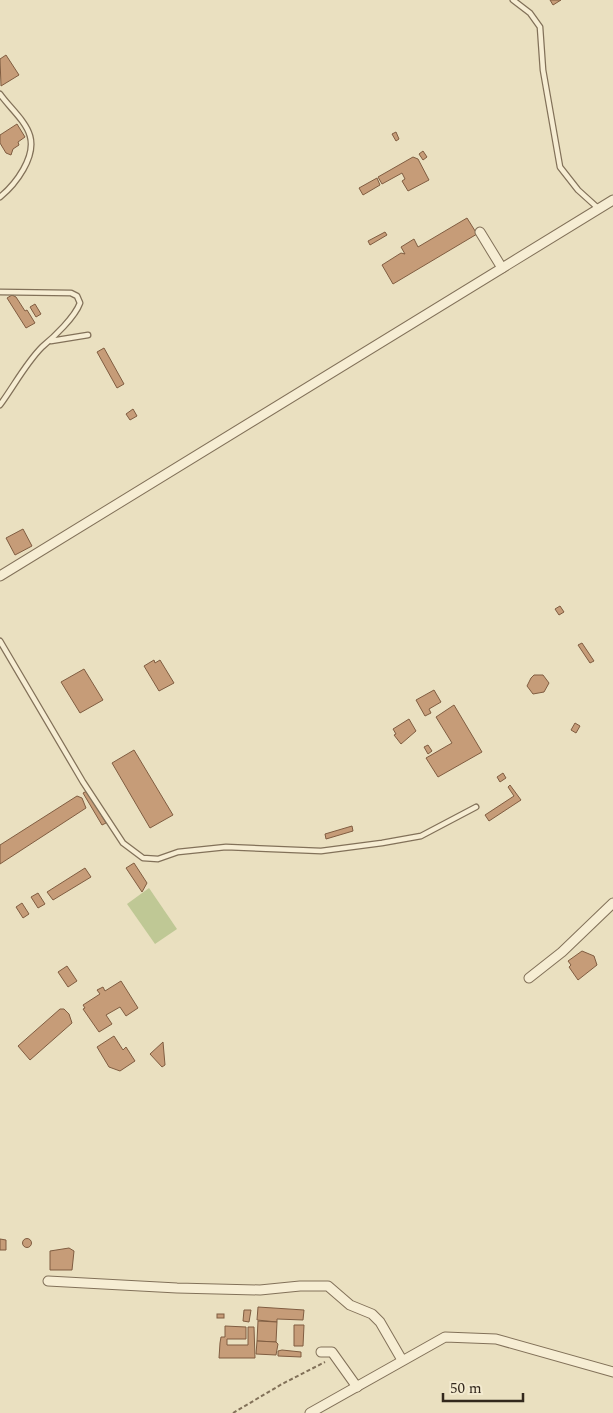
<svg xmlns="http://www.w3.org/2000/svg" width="613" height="1413" viewBox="0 0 613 1413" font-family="Spectral,serif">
<rect width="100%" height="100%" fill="#eae0c0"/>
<path fill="#bfc895" d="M149,888L177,929L155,944L127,904Z"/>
<g fill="#c69c78" stroke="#805d41">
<path d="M550,0H561L553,5Z"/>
<path d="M6,55L19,75L1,86L0,59Z"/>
<path d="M17,124L25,137L18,142L19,145L13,149L11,155L6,153L0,143V135Z"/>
<path d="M396,132L399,139L396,141L392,134Z"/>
<path d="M423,151L427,157L423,160L419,154Z"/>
<path d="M413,157L418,159L429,180L408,191L402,181L405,179L402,173L382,184L378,177Z"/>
<path d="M377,178L380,185L363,195L359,188Z"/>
<path d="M467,218L477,234L393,284L382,265L401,253L405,254L401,247L414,239L418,247Z"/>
<path d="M385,232L387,235L370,245L368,241Z"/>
<path d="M12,295L16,297L25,311L27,310L35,323L26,328L7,298Z"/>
<path d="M35,304L41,314L36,317L30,307Z"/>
<path d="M104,348L124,384L117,388L97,352Z"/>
<path d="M133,409L137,416L130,420L126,414Z"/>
<path d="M23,529L32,546L15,555L6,538Z"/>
<path d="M560,606L564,612L559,615L555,609Z"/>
<path d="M582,643L594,661L590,663L578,645Z"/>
<path d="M154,660L155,663L160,660L174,683L159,691L144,666Z"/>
<path d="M84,669L103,700L80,713L61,682Z"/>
<path d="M534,675H543L549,683L544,692L533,694L527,686L531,678Z"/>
<path d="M434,690L441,702L429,709L431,713L425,716L416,700Z"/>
<path d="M454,705L482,752L438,777L426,758L452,743L436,717Z"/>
<path d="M409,719L416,731L401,744L394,735L396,734L393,729Z"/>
<path d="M575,723L580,726L576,733L571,730Z"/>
<path d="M428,745L432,751L428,754L424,747Z"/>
<path d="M134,750L173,815L150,828L112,763Z"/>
<path d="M503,773L506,778L500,782L497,777Z"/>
<path d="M510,785L521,800L489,821L485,815L514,796L508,787Z"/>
<path d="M87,791L106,823L102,825L83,793Z"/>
<path d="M77,796L82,798L86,808L0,864V845Z"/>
<path d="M352,826L353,831L326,839L325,834Z"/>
<path d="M134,863L147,883L142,892L126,868Z"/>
<path d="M85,868L91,877L53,900L47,892Z"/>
<path d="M38,893L45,904L38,908L31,897Z"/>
<path d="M22,903L29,914L23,918L16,907Z"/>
<path d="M582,951L594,956L597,965L578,980L569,967L571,965L568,961Z"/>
<path d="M67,966L77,981L68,987L58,972Z"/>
<path d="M121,981L138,1008L126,1016L120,1007L106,1015L112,1024L99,1032L83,1009L85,1008L83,1005L100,994L97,990L103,987L105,991Z"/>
<path d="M60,1009H64L69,1014L72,1023L30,1060L18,1046Z"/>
<path d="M114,1036L123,1050L126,1047L135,1061L120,1071L109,1067L97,1047Z"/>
<path d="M163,1042L165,1065L162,1067L150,1054Z"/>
<circle cx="27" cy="1243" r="4.5"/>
<path d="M0,1239L6,1240V1250H0Z"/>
<path d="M69,1248L74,1251L72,1270H50V1251Z"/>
<path d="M258,1307L304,1310L303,1320L277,1319V1322L257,1320Z"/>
<path d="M244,1310H251L249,1322L243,1321Z"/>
<rect x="217" y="1314" width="7" height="4"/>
<path d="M258,1321L277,1322L276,1342L257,1341Z"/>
<path d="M294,1325H304L303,1346H294Z"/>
<path d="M225,1326L246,1327V1339H227V1345H248V1327H254L255,1358H219L220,1343L221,1337H225Z"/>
<path d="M257,1341L276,1342L278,1344L276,1355L256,1354Z"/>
<path d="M282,1350L301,1352V1357L278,1356V1351Z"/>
</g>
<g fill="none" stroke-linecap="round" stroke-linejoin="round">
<g stroke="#827159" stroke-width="7">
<g id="lane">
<path d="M513,0L530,13L540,27L543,70L560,167L578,190L599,209"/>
<path d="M0,94C9,107 26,121 30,136C36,157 16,184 0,197"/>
<path d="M0,292L71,293L77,296L80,303C75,317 54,337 42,347C26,363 14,386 0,405"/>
<path d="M51,341L88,335"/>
<path d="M0,641L83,782L123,843L143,858L158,859L178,852L226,847L321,851L382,843L421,836L476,807"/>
</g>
</g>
<g stroke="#827159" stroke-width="11">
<g id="street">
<path d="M480,232L502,268"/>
<path d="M0,576L613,200"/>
<path d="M529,978L562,952L613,903"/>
<path d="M48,1281L177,1288L260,1290L300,1286H328L350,1305L372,1314L380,1322L402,1360"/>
<path d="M321,1352H332L357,1387"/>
<path d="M310,1413L445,1337L496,1339L613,1372"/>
</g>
</g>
<path stroke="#827159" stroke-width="2" stroke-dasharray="4 2.5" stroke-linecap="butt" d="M233,1413L282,1384L325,1362"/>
<use href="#lane" stroke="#f6edd3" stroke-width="4.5"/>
<use href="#street" stroke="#f6edd3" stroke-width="9"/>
</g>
<path d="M443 1393v8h80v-8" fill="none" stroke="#33281d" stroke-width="2.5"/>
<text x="450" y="1393" font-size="15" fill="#33281d" stroke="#f3eacf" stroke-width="4" paint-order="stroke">50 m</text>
</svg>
